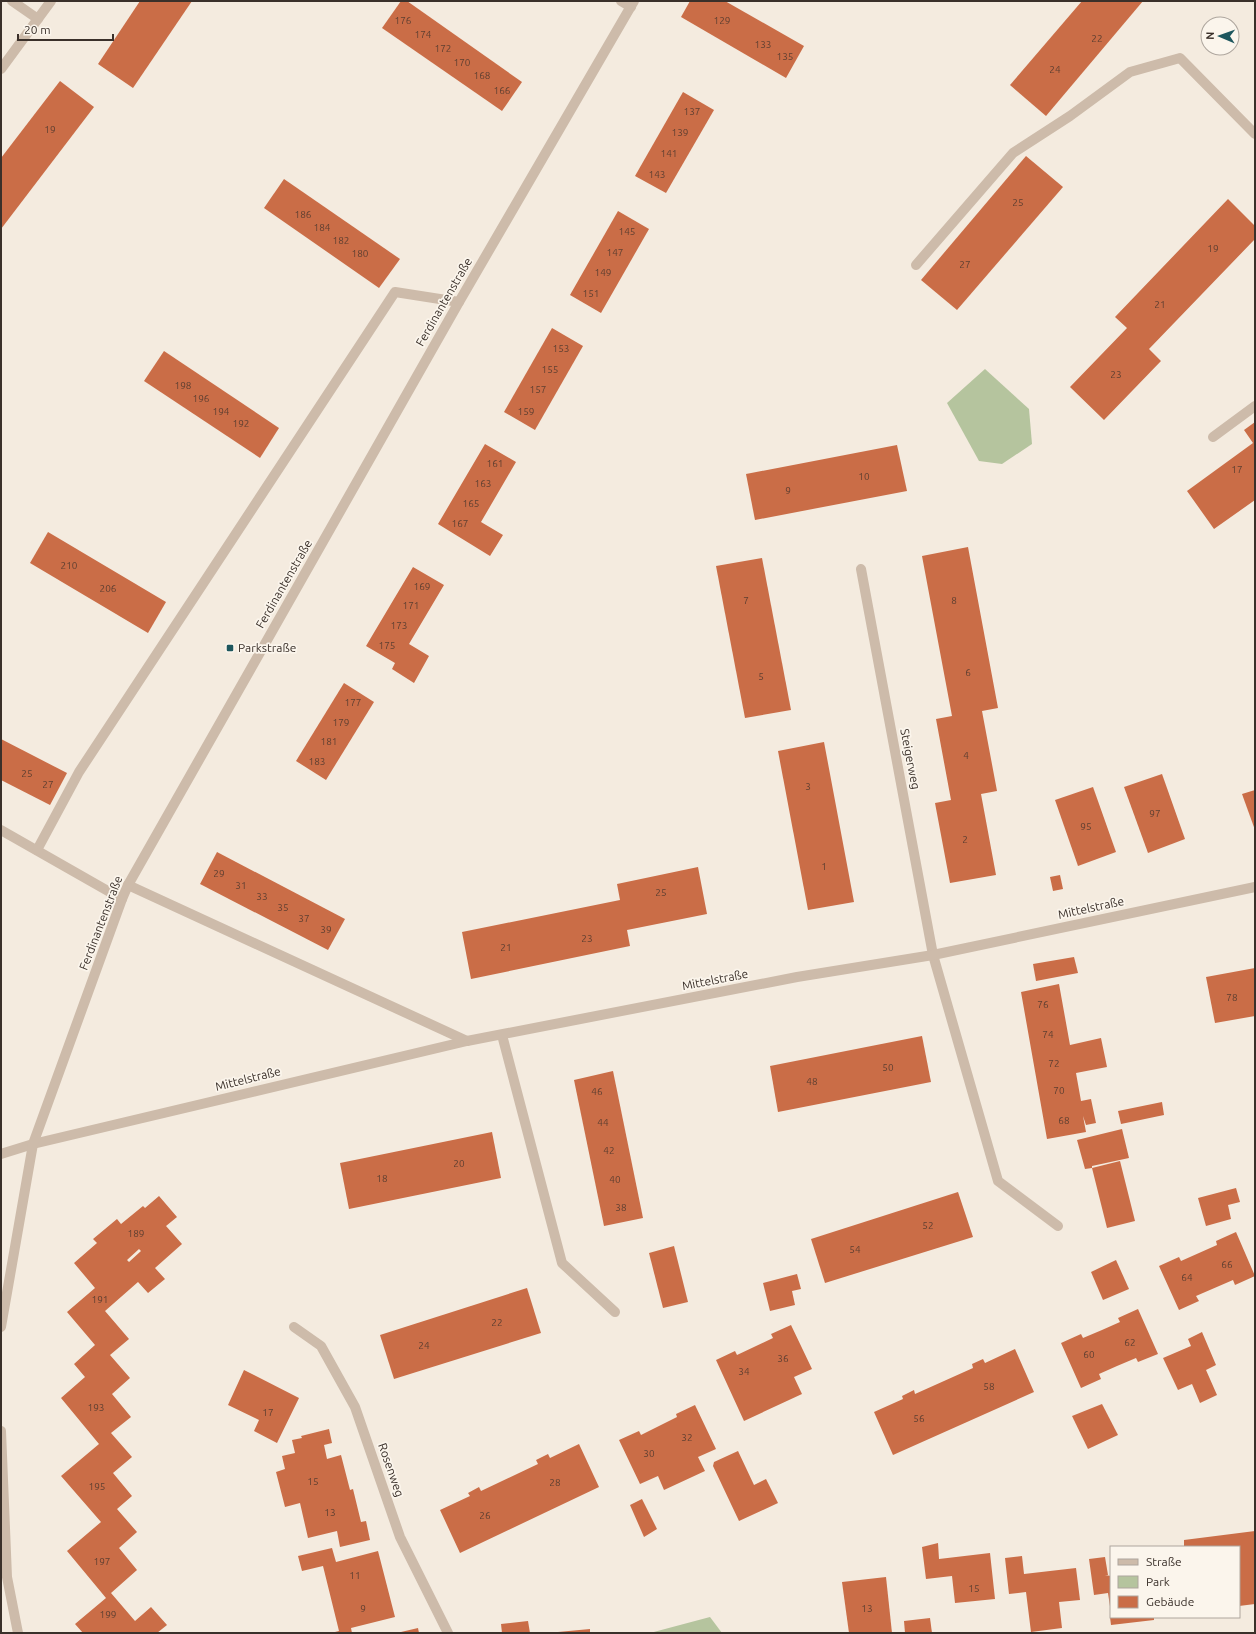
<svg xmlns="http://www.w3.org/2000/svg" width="1256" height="1634" viewBox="0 0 1256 1634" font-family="Ubuntu,sans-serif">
<rect width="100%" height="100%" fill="#f4ebdf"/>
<g fill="#b5c49e">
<path d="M985,369L1029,409L1032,444L1002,464L979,461L947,403Z"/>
<path d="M710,1617L722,1633H650Z"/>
</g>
<g fill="#ca6d47" fill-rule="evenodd">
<path d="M140,1H192L133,88L98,64Z"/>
<path d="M401,1H407L522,82L502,111L382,28Z"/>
<path d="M690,1H725L804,46L786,78L681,17Z"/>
<path d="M1082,1H1143L1046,116L1010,85Z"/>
<path d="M60,81L94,107L1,229V158Z"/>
<path d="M683,92L714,110L666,193L635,176Z"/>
<path d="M1026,156L1063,187L957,310L921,280Z"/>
<path d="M284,179L400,259L379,288L264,208Z"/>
<path d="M1228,199L1255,226V239L1149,349L1161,361L1104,420L1070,387L1127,328L1115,317Z"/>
<path d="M618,211L649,229L601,313L570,295Z"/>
<path d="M552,328L583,346L535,430L504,412Z"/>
<path d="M164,351L279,428L260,458L144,381Z"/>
<path d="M1255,422V500L1214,529L1187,491L1253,443L1244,430Z"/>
<path d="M485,444L516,462L481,522L503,535L490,556L438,524Z"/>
<path d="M897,445L907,491L755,520L746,474Z"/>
<path d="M48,532L166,602L148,633L30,563Z"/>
<path d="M968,547L998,708L982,711L997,791L981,794L996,875L950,883L935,803L951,800L936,719L952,716L922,556Z"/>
<path d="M762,558L791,710L745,718L716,566Z"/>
<path d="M413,567L444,585L409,644L429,656L414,683L392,669L395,663L366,646Z"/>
<path d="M344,683L374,702L326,780L296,761Z"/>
<path d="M1,739L67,773L50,805L1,780Z"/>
<path d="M824,742L854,902L808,910L778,751Z"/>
<path d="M1162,774L1185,839L1148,853L1124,787Z"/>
<path d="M1093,787L1116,852L1078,866L1055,800Z"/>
<path d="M1255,790V830L1242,794Z"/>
<path d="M217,852L345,919L328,950L200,884Z"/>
<path d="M698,867L707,914L627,930L630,946L471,979L462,932L620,900L617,884Z"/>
<path d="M1060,875L1063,889L1053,891L1050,877Z"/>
<path d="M1074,957L1078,973L1036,981L1033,964Z"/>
<path d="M1255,968V1016L1215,1023L1206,977Z"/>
<path d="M1059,984L1070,1045L1101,1038L1107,1067L1076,1073L1081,1101L1091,1099L1096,1123L1086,1125L1083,1116L1086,1132L1047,1139L1021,992Z"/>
<path d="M922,1036L931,1082L778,1112L770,1066Z"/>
<path d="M613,1071L643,1218L604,1226L574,1080Z"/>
<path d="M1162,1102L1164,1115L1121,1124L1118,1111Z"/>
<path d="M1122,1129L1129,1158L1092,1166V1168L1085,1169L1077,1140Z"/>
<path d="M492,1132L501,1178L349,1209L340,1163Z"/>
<path d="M1120,1161L1135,1221L1107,1228L1092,1168Z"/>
<path d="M1236,1188L1240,1202L1228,1205L1231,1219L1206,1226L1198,1198Z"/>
<path d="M958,1192L973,1237L825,1283L811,1239Z"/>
<path d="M159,1196L177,1217L166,1226L182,1244L155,1268L165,1279L148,1293L138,1282L105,1311L129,1339L110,1355L130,1378L112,1394L131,1417L111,1433L132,1457L113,1473L132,1496L117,1509L137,1532L119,1548L137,1570L111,1593L135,1621L151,1607L167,1625L157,1633H83L75,1624L106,1598L67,1551L101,1522L61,1476L99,1444L61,1398L85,1377L74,1364L95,1345L67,1312L95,1288L74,1263L97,1243L93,1239L117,1219L121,1224L143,1206L145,1208ZM139,1249L141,1251L129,1262L127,1260Z"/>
<path d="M1236,1232L1255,1276L1235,1285L1233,1280L1196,1296L1199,1301L1179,1310L1159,1266L1179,1257L1181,1261L1217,1245L1216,1241Z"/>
<path d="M674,1246L688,1302L663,1308L649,1253Z"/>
<path d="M1116,1260L1129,1289L1103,1300L1091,1272Z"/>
<path d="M797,1274L801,1289L792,1291L795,1305L770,1311L763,1283Z"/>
<path d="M527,1288L541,1333L394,1379L380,1335Z"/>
<path d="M1138,1309L1158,1354L1138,1362L1136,1358L1117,1366L1099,1374L1101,1379L1081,1388L1061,1343L1081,1334L1083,1338L1102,1330L1120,1322L1118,1318Z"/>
<path d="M791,1325L812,1369L794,1377L802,1394L744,1421L716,1360L735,1351L737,1355L773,1338L771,1334Z"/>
<path d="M1202,1332L1216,1365L1206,1370L1217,1395L1200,1403L1192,1384L1178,1390L1163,1358L1191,1346L1188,1339Z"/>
<path d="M1015,1349L1034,1392L893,1455L874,1412L903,1399L902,1396L914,1390L915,1394L973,1368L972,1364L983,1359L985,1363Z"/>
<path d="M244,1370L299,1398L277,1443L254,1431L259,1420L228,1405Z"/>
<path d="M1102,1404L1118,1435L1088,1449L1072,1416Z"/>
<path d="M695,1405L716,1449L698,1457L705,1471L664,1490L658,1476L640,1484L619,1440L639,1431L641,1435L677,1417L676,1414Z"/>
<path d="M329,1429L332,1443L324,1445L327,1459L341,1455L350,1490L353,1489L361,1522L366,1521L370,1540L340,1547L337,1531L308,1538L300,1503L285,1507L276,1472L285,1469L282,1456L295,1453L292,1440L302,1438L301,1436Z"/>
<path d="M579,1444L599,1487L460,1553L440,1510L470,1496L468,1493L479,1487L481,1491L538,1464L536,1460L548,1454L550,1458Z"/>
<path d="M738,1451L754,1485L766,1479L778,1503L739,1521L713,1466L714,1462Z"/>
<path d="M642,1499L657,1529L644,1537L630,1505Z"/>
<path d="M1255,1531V1604L1239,1606V1547H1184V1540Z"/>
<path d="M938,1543L939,1559L990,1553L995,1599L955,1603L952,1576L926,1579L922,1547Z"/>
<path d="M332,1548L336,1562L378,1551L395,1617L351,1628L352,1633H331L339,1631L323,1566L302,1571L298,1556Z"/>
<path d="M1022,1556L1024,1574L1076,1568L1080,1600L1059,1602L1062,1628L1031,1632L1026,1592L1009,1594L1005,1558Z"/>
<path d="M1105,1557L1108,1575H1105L1111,1576V1613L1108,1593L1094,1595L1089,1559Z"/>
<path d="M886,1577L892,1633H849L842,1582Z"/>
<path d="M1110,1617H1154V1620L1111,1625Z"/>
<path d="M930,1618L932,1633H905L904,1621Z"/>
<path d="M528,1621L530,1633H502L501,1624Z"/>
<path d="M418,1628L419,1633H401V1632Z"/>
<path d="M590,1629V1633H558V1632Z"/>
</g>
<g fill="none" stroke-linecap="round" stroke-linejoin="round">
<g stroke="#cdbbaa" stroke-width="10">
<path d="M12,1L38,19"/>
<path d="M621,1L631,7"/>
<path d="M1,69L51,1"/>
<path d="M916,265L1013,153L1070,116L1130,72L1180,58L1255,134"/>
<path d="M1213,437L1255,406"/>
<path d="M861,569L933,955L998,1181L1058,1226"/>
<path d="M1,830L122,899"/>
<path d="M37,850L79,772L395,292L459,302"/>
<path d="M128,885L467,1041"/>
<path d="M502,1035L562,1263L615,1312"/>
<path d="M1,1154L33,1144L467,1041L797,977L933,955L1255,887"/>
<path d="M1,1327L33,1144L122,899L128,885L459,302L634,1"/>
<path d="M294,1327L321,1346L355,1407L400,1537L448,1633"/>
<path d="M1,1431L7,1577L18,1633"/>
</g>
</g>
<rect fill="#1d565d" stroke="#fbf5ec" stroke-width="1.5" x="226" y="644" width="8" height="8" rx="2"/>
<g text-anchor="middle" stroke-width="3.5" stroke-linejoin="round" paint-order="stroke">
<g font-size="10" fill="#5e3f31">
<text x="403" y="24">176</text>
<text x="722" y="24">129</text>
<text x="423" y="38">174</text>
<text x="1097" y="42">22</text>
<text x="763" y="48">133</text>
<text x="443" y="52">172</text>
<text x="785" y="60">135</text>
<text x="462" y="66">170</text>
<text x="1055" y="73">24</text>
<text x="482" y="79">168</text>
<text x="502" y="94">166</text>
<text x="692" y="115">137</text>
<text x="50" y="133">19</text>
<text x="680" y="136">139</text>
<text x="669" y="157">141</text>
<text x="657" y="178">143</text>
<text x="1018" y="206">25</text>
<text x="303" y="218">186</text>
<text x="322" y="231">184</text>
<text x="627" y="235">145</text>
<text x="341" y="244">182</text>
<text x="1213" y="252">19</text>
<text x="615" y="256">147</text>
<text x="360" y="257">180</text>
<text x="965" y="268">27</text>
<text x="603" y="276">149</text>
<text x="591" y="297">151</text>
<text x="1160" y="308">21</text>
<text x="561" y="352">153</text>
<text x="550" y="373">155</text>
<text x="1116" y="378">23</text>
<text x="183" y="389">198</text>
<text x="538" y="393">157</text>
<text x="201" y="402">196</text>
<text x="221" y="415">194</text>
<text x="526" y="415">159</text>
<text x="241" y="427">192</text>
<text x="495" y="467">161</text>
<text x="1237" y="473">17</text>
<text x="864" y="480">10</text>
<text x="483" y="487">163</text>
<text x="788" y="494">9</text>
<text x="471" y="507">165</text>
<text x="460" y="527">167</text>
<text x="69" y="569">210</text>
<text x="422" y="590">169</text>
<text x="108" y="592">206</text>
<text x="746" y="604">7</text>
<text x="954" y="604">8</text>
<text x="411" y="609">171</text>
<text x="399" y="629">173</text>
<text x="387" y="649">175</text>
<text x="968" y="676">6</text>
<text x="761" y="680">5</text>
<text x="353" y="706">177</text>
<text x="341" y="726">179</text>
<text x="329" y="745">181</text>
<text x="966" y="759">4</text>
<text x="317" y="765">183</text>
<text x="27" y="777">25</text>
<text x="48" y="788">27</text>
<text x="808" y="790">3</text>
<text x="1155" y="817">97</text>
<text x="1086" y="830">95</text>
<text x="965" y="843">2</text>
<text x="824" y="870">1</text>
<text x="219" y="877">29</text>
<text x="241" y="889">31</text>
<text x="661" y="896">25</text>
<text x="262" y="900">33</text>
<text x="283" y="911">35</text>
<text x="304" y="922">37</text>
<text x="326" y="933">39</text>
<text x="587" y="942">23</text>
<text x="506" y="951">21</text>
<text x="1232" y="1001">78</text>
<text x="1043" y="1008">76</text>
<text x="1048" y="1038">74</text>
<text x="1054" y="1067">72</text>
<text x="888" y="1071">50</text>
<text x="812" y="1085">48</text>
<text x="1059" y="1094">70</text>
<text x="597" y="1095">46</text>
<text x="1064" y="1124">68</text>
<text x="603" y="1126">44</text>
<text x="609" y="1154">42</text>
<text x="459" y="1167">20</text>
<text x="382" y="1182">18</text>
<text x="615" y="1183">40</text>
<text x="621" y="1211">38</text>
<text x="928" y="1229">52</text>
<text x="136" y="1237">189</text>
<text x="855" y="1253">54</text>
<text x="1227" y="1268">66</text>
<text x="1187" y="1281">64</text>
<text x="100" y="1303">191</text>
<text x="497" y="1326">22</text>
<text x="1130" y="1346">62</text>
<text x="424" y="1349">24</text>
<text x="1089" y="1358">60</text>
<text x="783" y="1362">36</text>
<text x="744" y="1375">34</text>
<text x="989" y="1390">58</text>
<text x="96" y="1411">193</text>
<text x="268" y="1416">17</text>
<text x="919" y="1422">56</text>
<text x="687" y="1441">32</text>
<text x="649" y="1457">30</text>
<text x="313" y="1485">15</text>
<text x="555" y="1486">28</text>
<text x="97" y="1490">195</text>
<text x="330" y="1516">13</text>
<text x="485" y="1519">26</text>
<text x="102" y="1565">197</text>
<text x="355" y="1579">11</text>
<text x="974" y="1592">15</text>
<text x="363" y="1612">9</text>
<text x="867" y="1612">13</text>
<text x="108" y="1618">199</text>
</g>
<g font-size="12" fill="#3a302a" stroke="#fbf5ec">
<text transform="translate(444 302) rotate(-60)" y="4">Ferdinantenstraße</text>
<text transform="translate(284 584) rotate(-60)" y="4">Ferdinantenstraße</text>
<text transform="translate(910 759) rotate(79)" y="4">Steigerweg</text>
<text transform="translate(1091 908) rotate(-12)" y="4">Mittelstraße</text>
<text transform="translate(101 923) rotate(-69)" y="4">Ferdinantenstraße</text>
<text transform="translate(715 980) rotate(-11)" y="4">Mittelstraße</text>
<text transform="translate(248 1079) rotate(-14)" y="4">Mittelstraße</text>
<text transform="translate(391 1470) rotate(71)" y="4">Rosenweg</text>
</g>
<g font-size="12" fill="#3a302a" stroke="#fbf5ec" text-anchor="start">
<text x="238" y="652">Parkstraße</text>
</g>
</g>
<rect width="1256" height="1634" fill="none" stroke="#3a302a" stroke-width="4"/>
<rect x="1110" y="1546" width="130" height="72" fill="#fbf5ec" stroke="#aea69e"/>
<rect x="1118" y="1559" width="20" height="6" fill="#cdbbaa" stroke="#aea69e"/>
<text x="1146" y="1566" font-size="12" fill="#3a302a">Straße</text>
<rect x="1118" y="1576" width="20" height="12" fill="#b5c49e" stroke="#aea69e"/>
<text x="1146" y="1586" font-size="12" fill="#3a302a">Park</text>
<rect x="1118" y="1596" width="20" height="12" fill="#ca6d47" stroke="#aea69e"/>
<text x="1146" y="1606" font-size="12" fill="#3a302a">Gebäude</text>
<g transform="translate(1220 36) rotate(272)"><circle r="19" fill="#fbf5ec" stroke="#aea69e"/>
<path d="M0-3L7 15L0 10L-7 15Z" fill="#1d565d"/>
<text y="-6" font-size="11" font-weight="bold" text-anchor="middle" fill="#3a302a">N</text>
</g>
<path d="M18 34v6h95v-6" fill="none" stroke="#3a302a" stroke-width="2"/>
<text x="24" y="34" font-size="12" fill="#3a302a" stroke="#fbf5ec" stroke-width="3" paint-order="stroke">20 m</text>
</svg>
